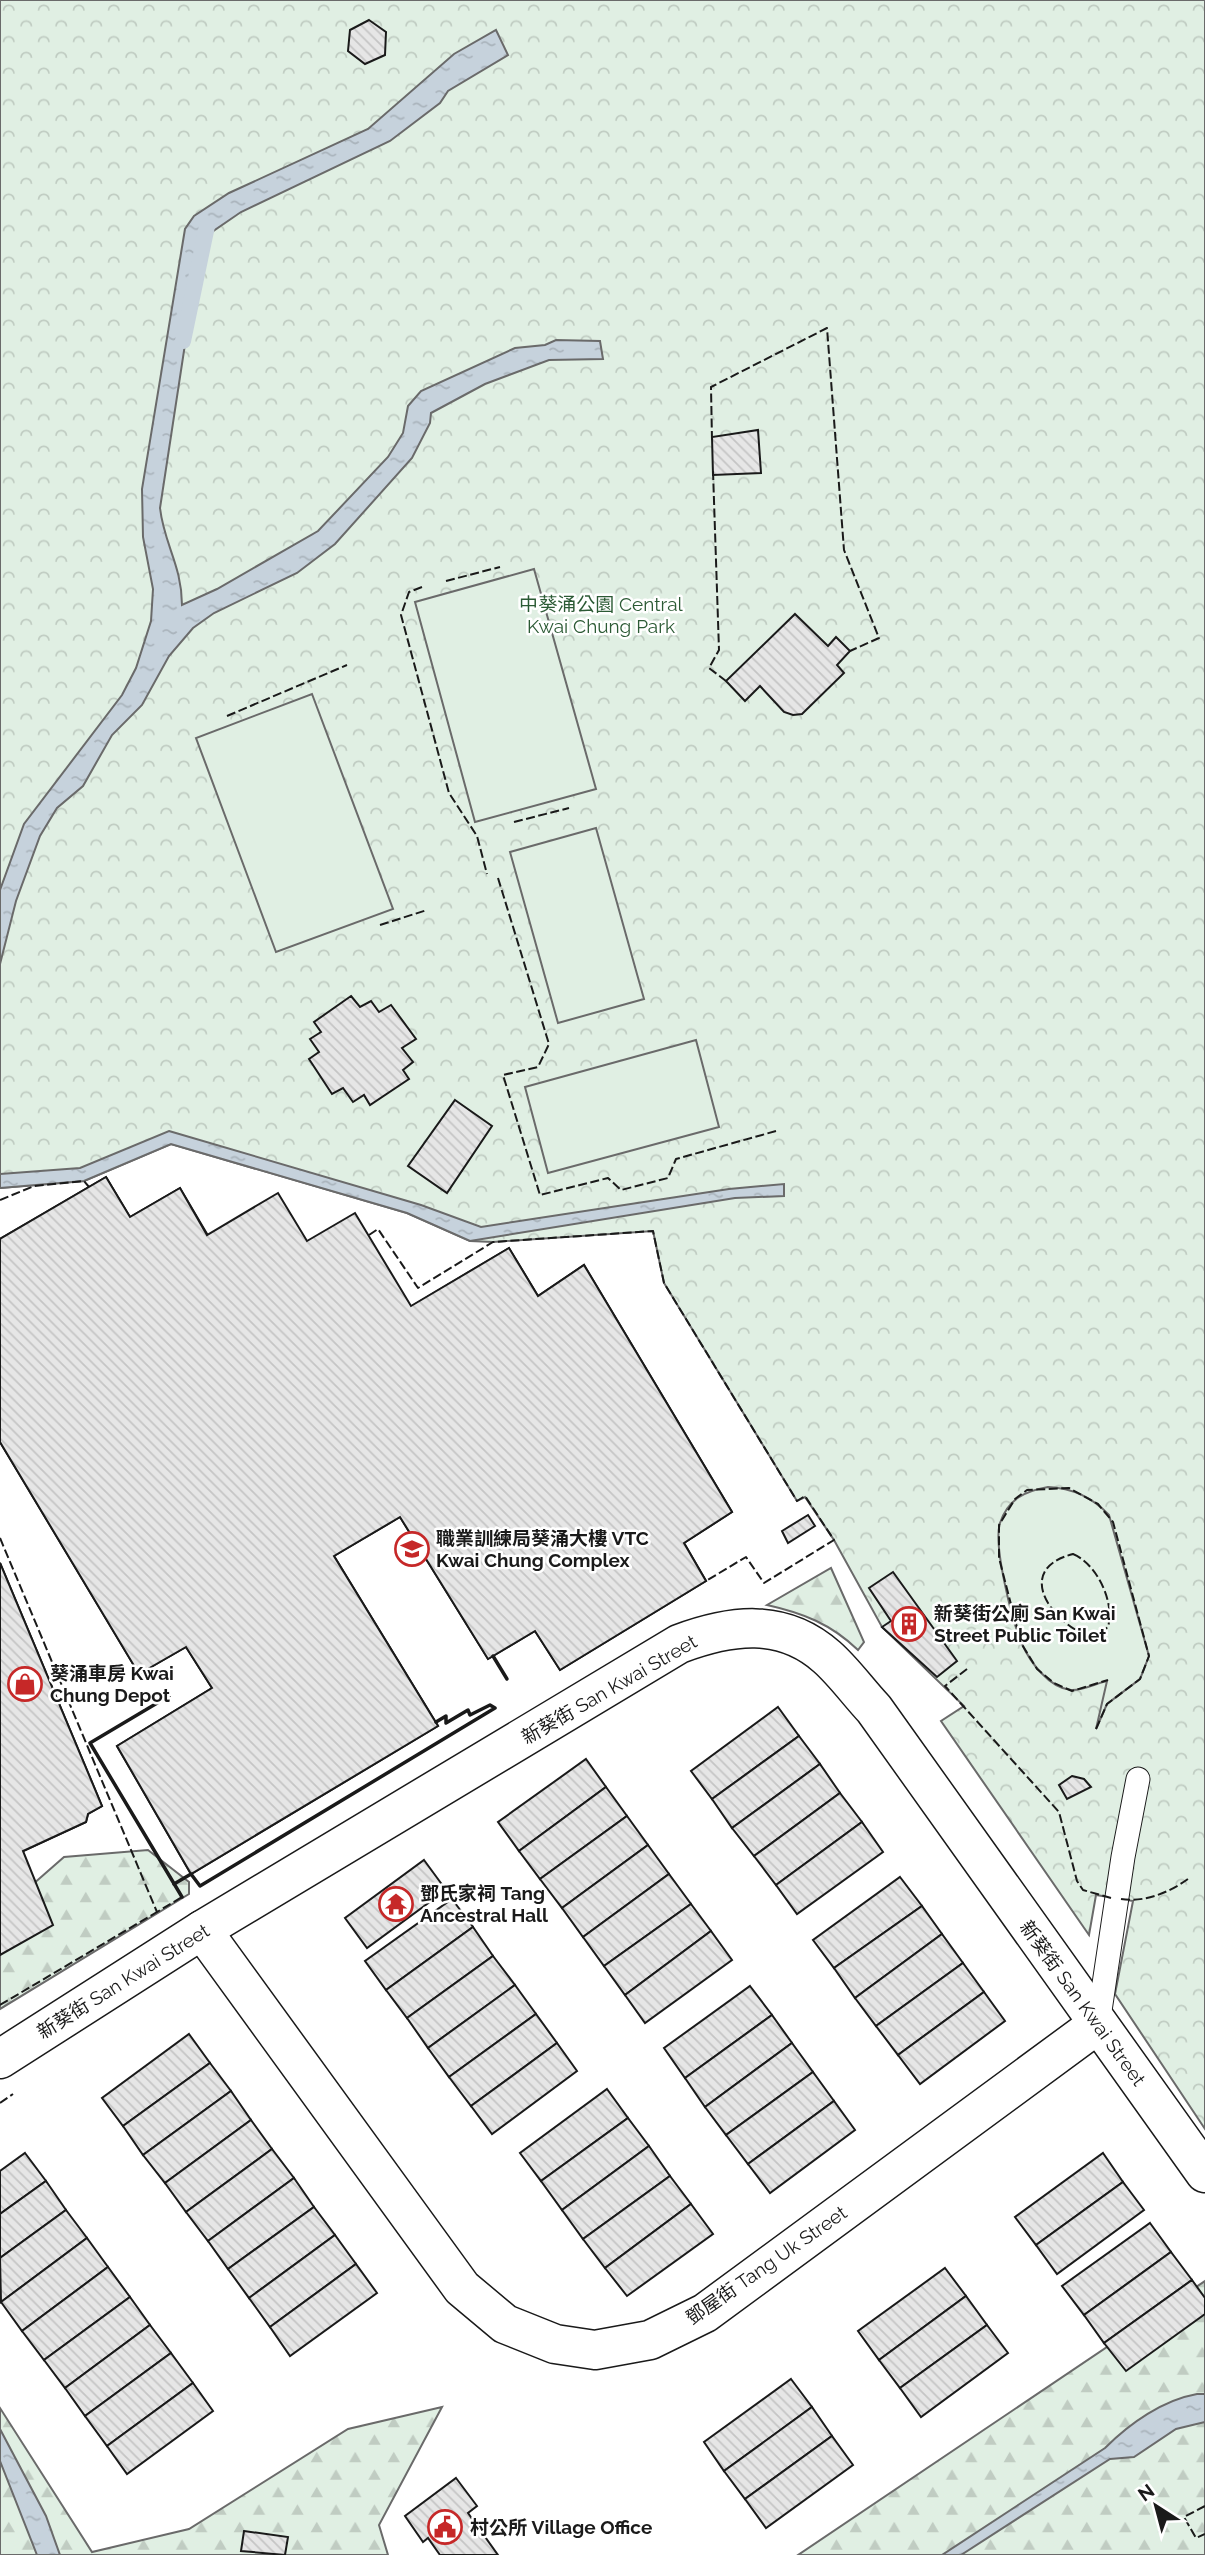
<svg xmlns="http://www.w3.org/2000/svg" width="1205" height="2555" viewBox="0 0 1205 2555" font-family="Raleway,'Noto Sans TC',sans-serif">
<defs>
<pattern id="forest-firs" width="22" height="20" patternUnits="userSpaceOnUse" patternTransform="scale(1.75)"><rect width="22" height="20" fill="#e0efe3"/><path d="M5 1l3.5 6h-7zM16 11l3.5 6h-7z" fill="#c0ccc2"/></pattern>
<pattern id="park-crowns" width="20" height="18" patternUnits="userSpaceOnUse" patternTransform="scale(1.75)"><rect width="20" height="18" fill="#e0efe3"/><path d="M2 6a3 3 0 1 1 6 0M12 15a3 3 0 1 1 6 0" fill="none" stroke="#c0ccc2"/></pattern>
<pattern id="water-ripples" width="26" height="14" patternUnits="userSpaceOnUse" patternTransform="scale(1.75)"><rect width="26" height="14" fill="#c6d2dc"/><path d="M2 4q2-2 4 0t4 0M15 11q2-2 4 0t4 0" fill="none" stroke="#aab4bc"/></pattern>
<pattern id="building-back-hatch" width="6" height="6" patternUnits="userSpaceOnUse" patternTransform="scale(1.75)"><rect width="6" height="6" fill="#e6e6e6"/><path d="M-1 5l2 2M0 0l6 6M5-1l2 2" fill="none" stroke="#c5c5c5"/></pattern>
</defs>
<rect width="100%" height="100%" fill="#fff"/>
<g fill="url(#forest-firs)" stroke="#6a6a6a" stroke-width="2">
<path d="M831,1568L864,1642L858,1650C831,1624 803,1613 767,1605Z"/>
<path d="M148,1850L189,1882V1894L0,2009V1913L64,1857Z"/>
<path d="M1205,2281V2555H798Z"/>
<path d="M442,2407L379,2525L388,2555H0V2408L92,2552L189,2529L348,2429Z"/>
</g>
<path fill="url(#park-crowns)" stroke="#6a6a6a" stroke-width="2" d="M0,0H1205V2129L1115,1994L1133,1901L1096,1895L1089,1935L941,1721L964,1706L882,1627L834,1540L805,1497L797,1501L664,1283L653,1231L493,1242L470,1241L407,1213L171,1144L84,1181L0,1188Z"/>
<g fill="#e0efe3" stroke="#6a6a6a" stroke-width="2">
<path d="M534,569L596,789L475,822L415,602Z"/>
<path d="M312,694L393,909L276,952L196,738Z"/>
<path d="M596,828L644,999L558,1023L510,852Z"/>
<path d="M696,1040L719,1127L548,1173L525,1087Z"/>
<path d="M1048,1487C1073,1488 1092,1497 1109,1515L1149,1656L1140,1679L1107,1704L1096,1729L1107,1681C1097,1683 1082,1691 1071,1690C1049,1688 1030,1662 1022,1644C1012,1621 993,1545 1000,1523C1008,1499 1025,1491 1048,1487Z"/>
</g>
<g fill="url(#water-ripples)" stroke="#6a6a6a" stroke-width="2">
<path d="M496,30L508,55L448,91L440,103L390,141L241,212L212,232L198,259L160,508C164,544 182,566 182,605L217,589L318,531L388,457L403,433L408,406L421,391L515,348L545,345L556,340L600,341L603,359L549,360L485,384L431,413L430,423L412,458L335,544L297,573L214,613L193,628L169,656L142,705L112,735L83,786L57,808L40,836L16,901L0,964V890L24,824L122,695L136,668L151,621L153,589L143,537L142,489L185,229L194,216L229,193L368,129L454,54Z"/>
<path d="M169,1131L421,1205L481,1227L729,1189L784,1184V1196L735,1198L470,1241L407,1213L171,1144L84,1181L0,1188V1174L80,1168Z"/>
<path d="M1197,2394H1205V2422L1176,2429L1134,2457L1110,2459L961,2555H942L1105,2448C1130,2423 1163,2400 1197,2394Z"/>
<path d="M0,2429L46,2516L60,2555H37L0,2461Z"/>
</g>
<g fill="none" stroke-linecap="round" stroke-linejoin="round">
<path stroke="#c6d2dc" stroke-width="16" d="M183,341L207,226"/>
</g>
<g fill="url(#building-back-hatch)" stroke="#1a1a1a" stroke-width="2">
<path d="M369,20L386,32L385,55L365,64L348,51L350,30Z"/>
<path d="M758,430L761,473L713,475L712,437Z"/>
<path d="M795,614L828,646L836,637L850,651L837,665L844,673L802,714L793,715L784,712L760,686L745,701L726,681Z"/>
<path d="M351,996L360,1007L371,1001L379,1012L391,1005L416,1039L402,1048L413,1062L403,1070L409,1079L370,1105L364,1095L353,1102L343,1088L332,1094L309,1059L319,1052L310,1039L321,1032L314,1022Z"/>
<path d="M455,1100L492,1126L447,1193L408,1166Z"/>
<path d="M106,1177L130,1217L180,1188L321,1427L386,1387L357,1339L509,1248L538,1296L584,1265L732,1512L684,1543L706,1581L560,1670L535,1631L488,1659L400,1517L334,1556L438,1726L191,1874L117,1746L212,1688L186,1647L139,1674L0,1442V1239Z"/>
<path d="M106,1177L130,1217L180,1188L207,1235L278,1193L307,1241L355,1213L411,1306L509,1248L538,1296L584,1265L732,1512L684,1543L706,1581L560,1670L535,1631L488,1659L400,1517L334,1556L438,1726L191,1874L117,1746L212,1688L186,1647L139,1674L0,1442V1239Z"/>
<path d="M808,1515L815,1526L788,1543L782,1531Z"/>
<path d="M0,1563L102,1806L88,1814L86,1822L0,1862Z"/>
<path d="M0,1563L102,1806L88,1814L86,1822L23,1851L53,1925L0,1955Z"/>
<path d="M893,1572L957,1661L937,1677L882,1627L891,1621L869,1588Z"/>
<path d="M778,1707L799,1736L712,1799L691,1771Z"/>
<path d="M799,1736L820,1764L732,1828L712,1799Z"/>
<path d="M586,1759L606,1787L519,1851L498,1822Z"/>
<path d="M820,1764L840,1793L754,1856L732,1828Z"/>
<path d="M1072,1776L1084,1779L1091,1787L1067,1799L1059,1785Z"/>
<path d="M606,1787L627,1816L540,1879L519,1851Z"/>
<path d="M840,1793L862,1822L776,1885L754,1856Z"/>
<path d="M627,1816L648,1845L562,1908L540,1879Z"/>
<path d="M862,1822L883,1852L797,1914L776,1885Z"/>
<path d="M648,1845L669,1874L583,1937L562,1908Z"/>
<path d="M424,1860L446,1890L367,1948L345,1918Z"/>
<path d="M669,1874L691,1904L604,1966L583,1937Z"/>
<path d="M900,1877L922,1906L834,1968L813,1940Z"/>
<path d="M452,1899L473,1927L386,1990L365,1961Z"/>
<path d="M691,1904L711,1931L625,1995L604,1966Z"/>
<path d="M922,1906L942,1934L855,1998L834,1968Z"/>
<path d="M473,1927L493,1956L407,2018L386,1990Z"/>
<path d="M711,1931L732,1960L645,2023L625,1995Z"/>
<path d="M942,1934L963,1963L876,2026L855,1998Z"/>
<path d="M493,1956L515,1985L428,2048L407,2018Z"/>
<path d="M963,1963L984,1992L898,2055L876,2026Z"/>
<path d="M515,1985L536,2014L449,2077L428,2048Z"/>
<path d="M750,1986L772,2015L685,2078L664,2048Z"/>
<path d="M984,1992L1005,2021L920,2084L898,2055Z"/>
<path d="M536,2014L557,2043L471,2106L449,2077Z"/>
<path d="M772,2015L792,2043L705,2107L685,2078Z"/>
<path d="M189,2034L210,2063L123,2126L102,2098Z"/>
<path d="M557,2043L577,2071L492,2134L471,2106Z"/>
<path d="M792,2043L813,2072L726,2135L705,2107Z"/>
<path d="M210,2063L231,2091L143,2155L123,2126Z"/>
<path d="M813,2072L834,2101L748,2164L726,2135Z"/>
<path d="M607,2089L628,2118L541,2181L520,2153Z"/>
<path d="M231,2091L251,2120L165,2183L143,2155Z"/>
<path d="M834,2101L855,2130L770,2193L748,2164Z"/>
<path d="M628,2118L649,2146L562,2210L541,2181Z"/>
<path d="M251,2120L272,2149L186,2212L165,2183Z"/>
<path d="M649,2146L670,2176L583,2239L562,2210Z"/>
<path d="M272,2149L294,2178L208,2241L186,2212Z"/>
<path d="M25,2153L46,2181L0,2214V2171Z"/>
<path d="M1103,2153L1123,2182L1036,2245L1015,2217Z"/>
<path d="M670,2176L691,2204L605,2268L583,2239Z"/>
<path d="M294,2178L314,2207L228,2269L208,2241Z"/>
<path d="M46,2181L66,2210L0,2258V2214Z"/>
<path d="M1123,2182L1144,2210L1057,2274L1036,2245Z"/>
<path d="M691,2204L713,2234L627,2296L605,2268Z"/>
<path d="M314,2207L335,2235L249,2298L228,2269Z"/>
<path d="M66,2210L87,2238L1,2302L0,2258Z"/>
<path d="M1150,2223L1171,2252L1084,2315L1062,2286Z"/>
<path d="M335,2235L356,2264L270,2327L249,2298Z"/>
<path d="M87,2238L108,2267L22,2331L1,2302Z"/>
<path d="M1171,2252L1192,2280L1104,2343L1084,2315Z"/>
<path d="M356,2264L377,2293L290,2356L270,2327Z"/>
<path d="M108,2267L130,2297L44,2360L22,2331Z"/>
<path d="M945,2268L966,2296L879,2360L858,2331Z"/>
<path d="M1192,2280L1205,2298V2314L1126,2371L1104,2343Z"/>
<path d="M966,2296L987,2325L900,2388L879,2360Z"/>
<path d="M130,2297L150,2325L65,2388L44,2360Z"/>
<path d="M150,2325L171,2353L85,2416L65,2388Z"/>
<path d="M987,2325L1008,2353L921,2417L900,2388Z"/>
<path d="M171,2353L193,2383L107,2446L85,2416Z"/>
<path d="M791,2379L812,2407L724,2471L704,2442Z"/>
<path d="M193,2383L213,2411L127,2474L107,2446Z"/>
<path d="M812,2407L832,2436L745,2499L724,2471Z"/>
<path d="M832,2436L853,2465L766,2528L745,2499Z"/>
<path d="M456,2478L477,2506L468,2513L498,2555H440L428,2538L423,2542L405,2516Z"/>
<path d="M244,2531L288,2537L285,2555L241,2551Z"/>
</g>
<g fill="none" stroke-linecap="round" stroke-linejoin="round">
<g stroke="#1a1a1a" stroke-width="25">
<path id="service" d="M1098,2024L1123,1857L1138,1779"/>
</g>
<g stroke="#1a1a1a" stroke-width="41">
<g id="minor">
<path d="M202,1930L462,2288L505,2324L555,2344L595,2350L650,2340L705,2313L1098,2024"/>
<path d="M0,2059L202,1930L679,1644C730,1625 782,1617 827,1657C844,1672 858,1692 874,1709L1205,2173"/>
</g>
</g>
<use href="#service" stroke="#fff" stroke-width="23"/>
<use href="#minor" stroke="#fff" stroke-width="38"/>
<g stroke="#1a1a1a" stroke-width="2" stroke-dasharray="9 3.5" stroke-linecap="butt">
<path d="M712,440L711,387L827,328L844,550L879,638L850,651"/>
<path d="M713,471L719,650L709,668L726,681"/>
<path d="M446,581L500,567"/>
<path d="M422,587L409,592L401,615L449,793L477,836L487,874"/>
<path d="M227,716L347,665"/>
<path d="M514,822L569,808"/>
<path d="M498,878L549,1044L538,1067L503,1075L540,1195L608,1178L621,1190L668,1178L676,1159L776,1131"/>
<path d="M380,925L427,910"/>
<path d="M0,1200L34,1186L84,1181L89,1187"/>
<path d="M369,1235L378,1229L418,1288L493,1242L653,1231L664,1283L797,1501L805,1496L834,1540L764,1583L746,1557L706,1581"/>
<path d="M0,1538L157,1912L182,1897"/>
<path d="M1073,1554C1097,1564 1115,1602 1108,1627L1093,1638C1054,1626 1011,1570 1073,1554Z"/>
<path d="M967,1669L945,1686L1059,1812L1077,1881L1083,1890L1111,1898"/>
<path d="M1096,1729L1107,1704L1140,1679L1149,1656L1113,1522L1098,1504L1069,1488L1027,1490L1015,1499L999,1525V1558L1021,1643L1037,1669L1054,1683L1072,1691L1108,1680"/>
<path d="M1121,1899C1144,1903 1170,1892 1188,1879"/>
<path d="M0,2005L157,1912"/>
<path d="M0,2103L13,2094"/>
<path d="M1205,2506L1184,2517L1196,2538L1205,2534"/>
</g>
<g stroke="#1a1a1a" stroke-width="3.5">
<path d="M493,1656L507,1679"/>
<path d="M169,1696L90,1743L182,1897"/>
<path d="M174,1884L191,1874L200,1886L495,1708L490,1705L470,1715L468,1710L446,1723V1716L436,1722"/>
</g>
</g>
<defs>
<g id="university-ring" transform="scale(1.75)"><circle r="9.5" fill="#fff" stroke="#c62828" stroke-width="1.5"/><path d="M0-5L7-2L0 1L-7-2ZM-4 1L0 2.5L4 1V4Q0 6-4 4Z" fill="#c62828"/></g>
<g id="building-ring" transform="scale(1.75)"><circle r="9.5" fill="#fff" stroke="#c62828" stroke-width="1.5"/><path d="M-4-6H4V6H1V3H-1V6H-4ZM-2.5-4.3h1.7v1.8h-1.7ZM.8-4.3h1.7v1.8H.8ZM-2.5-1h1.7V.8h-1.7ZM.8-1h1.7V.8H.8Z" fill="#c62828"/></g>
<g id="shop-ring" transform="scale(1.75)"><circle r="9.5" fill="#fff" stroke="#c62828" stroke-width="1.5"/><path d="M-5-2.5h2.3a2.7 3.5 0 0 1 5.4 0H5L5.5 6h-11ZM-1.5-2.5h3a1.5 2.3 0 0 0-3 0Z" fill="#c62828"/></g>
<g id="temple-ring" transform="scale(1.75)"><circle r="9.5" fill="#fff" stroke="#c62828" stroke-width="1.5"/><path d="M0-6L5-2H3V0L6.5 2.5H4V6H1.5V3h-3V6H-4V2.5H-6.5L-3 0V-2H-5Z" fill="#c62828"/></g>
<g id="civic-ring" transform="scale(1.75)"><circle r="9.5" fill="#fff" stroke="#c62828" stroke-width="1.5"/><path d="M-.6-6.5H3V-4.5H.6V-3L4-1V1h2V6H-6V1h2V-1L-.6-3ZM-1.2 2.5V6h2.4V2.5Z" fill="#c62828"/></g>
</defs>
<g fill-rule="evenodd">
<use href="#university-ring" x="412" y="1549"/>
<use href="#building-ring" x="909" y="1624"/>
<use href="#shop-ring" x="25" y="1684"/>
<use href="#temple-ring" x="396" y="1904"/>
<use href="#civic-ring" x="445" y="2527"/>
</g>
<g text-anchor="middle" stroke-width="5" stroke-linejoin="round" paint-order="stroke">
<g font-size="19" fill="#2b5a34" stroke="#fff">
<text x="601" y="611">中葵涌公園 Central<tspan x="601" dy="22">Kwai Chung Park</tspan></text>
</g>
<g font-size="19" font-weight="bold" fill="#1a1a1a" stroke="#fff" text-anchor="start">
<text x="436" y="1545">職業訓練局葵涌大樓 VTC<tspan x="436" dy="22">Kwai Chung Complex</tspan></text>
<text x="934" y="1620">新葵街公廁 San Kwai<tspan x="934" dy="22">Street Public Toilet</tspan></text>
<text x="50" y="1680">葵涌車房 Kwai<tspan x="50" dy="22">Chung Depot</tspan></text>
<text x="420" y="1900">鄧氏家祠 Tang<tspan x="420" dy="22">Ancestral Hall</tspan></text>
<text x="470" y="2534">村公所 Village Office</text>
</g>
<g font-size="19" fill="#1a1a1a" stroke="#fff">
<text transform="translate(609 1689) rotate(-30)" y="7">新葵街 San Kwai Street</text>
<text transform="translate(123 1981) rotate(-32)" y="7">新葵街 San Kwai Street</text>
<text transform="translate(1083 2003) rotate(54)" y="7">新葵街 San Kwai Street</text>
<text transform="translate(766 2265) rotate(-35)" y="7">鄧屋街 Tang Uk Street</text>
</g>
</g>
<g transform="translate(1156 2506) rotate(324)" stroke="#ffffff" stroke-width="5" paint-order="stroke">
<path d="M0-5L12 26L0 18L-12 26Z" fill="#1a1a1a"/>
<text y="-10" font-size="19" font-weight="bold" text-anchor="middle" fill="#1a1a1a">N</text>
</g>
</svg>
